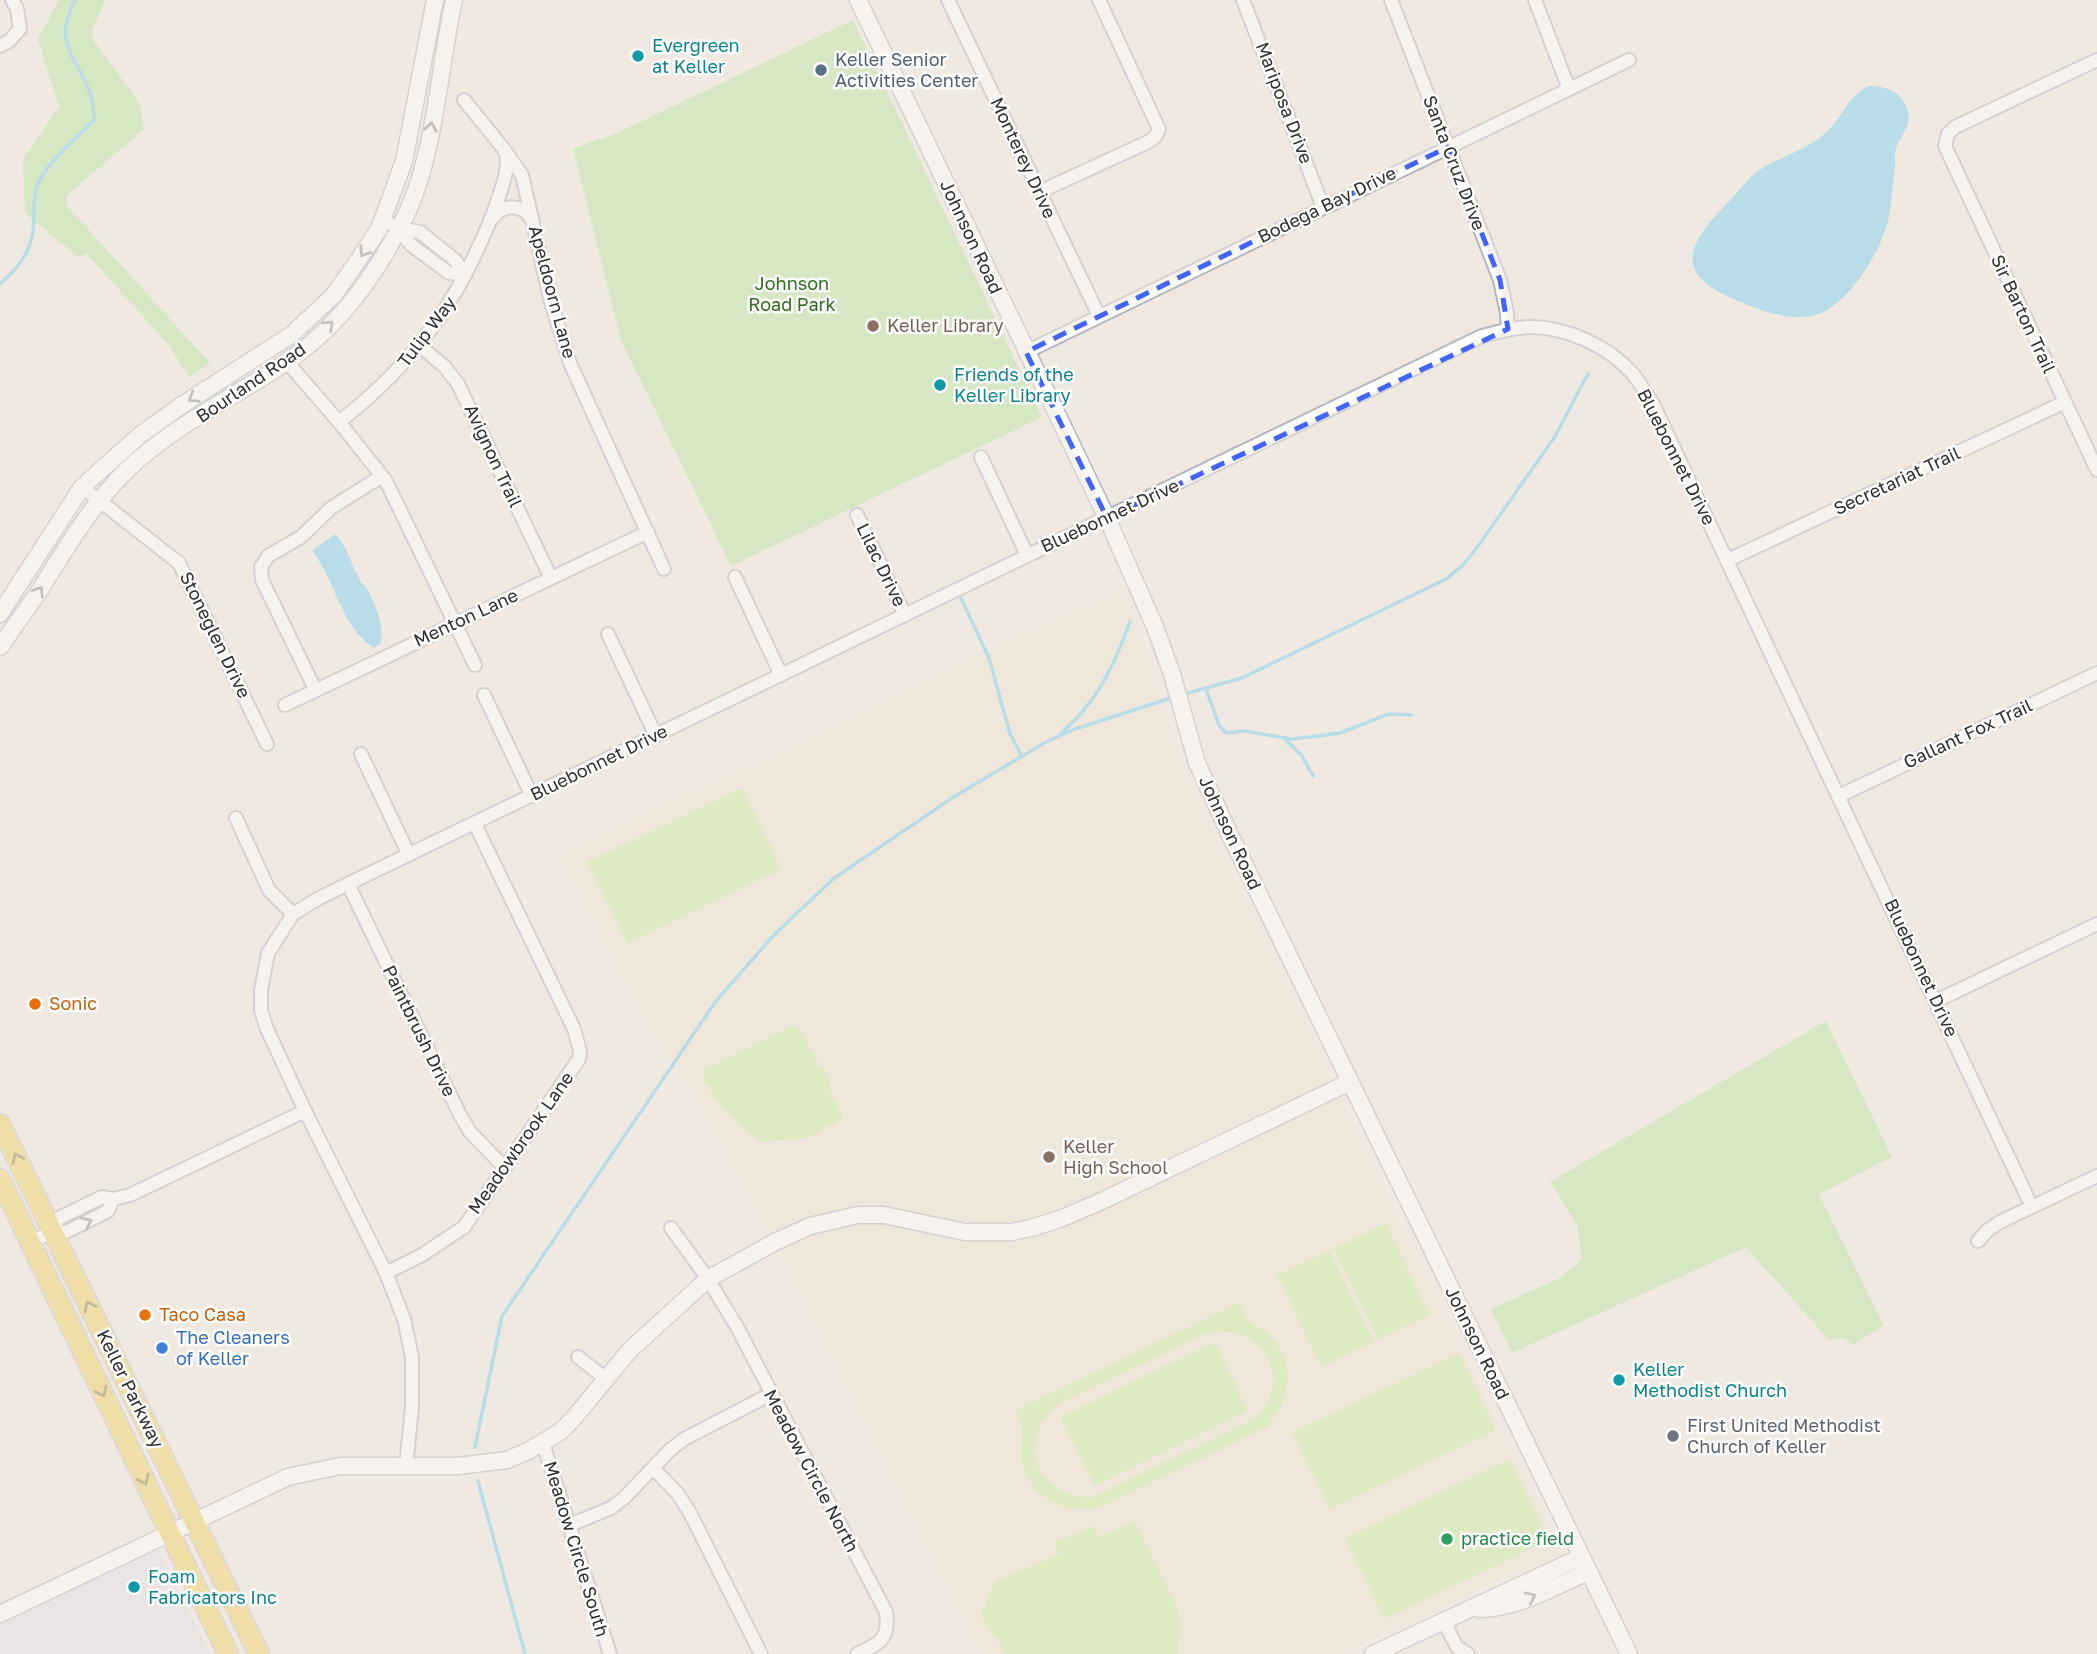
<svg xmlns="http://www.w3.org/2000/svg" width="2097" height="1654" viewBox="0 0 2097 1654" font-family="'Golos Text',sans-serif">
<rect width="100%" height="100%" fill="#efe9e1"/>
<path fill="#e3e1e8" d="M158,1549L211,1654H0V1624Z"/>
<path fill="#f0e6d1" d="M1123,588L1154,671L1184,773L1560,1553L1341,1654H980L775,1242L680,1067L667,1059L560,856Z"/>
<g fill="#b6e59e">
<path d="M59,0H105L92,31L93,40L140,104L144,129L66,196V205L210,363L189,377L169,345L86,253L80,258L25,213L23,159L59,107L38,39Z"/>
<path d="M853,20L1042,417L731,566L621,340L573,148L613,135Z"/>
<path d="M1826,1021L1892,1157L1819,1194L1883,1325L1854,1345L1843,1337L1829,1340L1746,1247L1512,1353L1491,1309L1560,1278L1582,1259L1577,1224L1550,1182Z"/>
</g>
<g fill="#c9ec9a" fill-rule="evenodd">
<path d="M742,788L781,869L628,943L588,862Z"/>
<path d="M792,1026L801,1030L820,1067L823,1066L832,1085L829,1087L844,1118L810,1137L759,1142L721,1106L704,1081V1070Z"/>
<path d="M1386,1223L1430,1315L1378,1340L1334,1248Z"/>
<path d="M1330,1250L1374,1342L1321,1367L1277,1275Z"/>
<path d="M1240,1302C1243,1307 1246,1317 1250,1321C1255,1326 1263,1329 1269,1334C1297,1362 1292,1402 1265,1428L1098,1508C1064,1514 1031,1498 1022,1463C1019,1448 1024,1442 1023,1430C1023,1424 1017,1416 1014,1411ZM1217,1331C1268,1330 1290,1378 1258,1417L1093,1497C1035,1499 1014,1437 1061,1403L1203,1335Z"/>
<path d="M1215,1342L1248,1411L1094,1486L1060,1417Z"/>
<path d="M1459,1353L1496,1430L1330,1509L1293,1432Z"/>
<path d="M1510,1459L1549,1540L1384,1619L1345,1538Z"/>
<path d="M1135,1521L1177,1607L1181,1627L1177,1654H1006L981,1616L994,1582L1059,1554L1054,1543L1094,1526L1099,1537Z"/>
</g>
<g fill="#75cff0">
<path d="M1869,86C1885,86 1901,91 1907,108C1914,128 1897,138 1895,153C1894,158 1896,163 1895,168C1892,185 1892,204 1888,221C1880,253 1846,310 1811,316C1783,321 1750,307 1725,295C1664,266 1702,230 1733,197C1741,188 1748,178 1758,171C1779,157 1802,152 1823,135C1842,121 1846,96 1869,86Z"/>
<path d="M334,535H337C347,549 352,564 359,579C362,584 366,587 369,592C376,607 385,628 380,644L374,648C341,627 336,582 313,552L314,549Z"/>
</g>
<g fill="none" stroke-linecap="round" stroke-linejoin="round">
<g stroke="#75cff0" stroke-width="3.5">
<path d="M0,284C21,266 34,247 34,219C34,208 33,197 37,186C48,160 75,140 94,120C95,80 67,63 65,32C65,21 71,9 75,0"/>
<path d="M960,596L989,658L1010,734L1022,756"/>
<path d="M1206,689L1219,725L1226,733L1245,731L1291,739L1311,737L1340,733L1389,714L1411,715"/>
<path d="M1181,695L1242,678L1446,579L1462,566L1476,549L1554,438L1588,374"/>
<path d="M1061,733C1097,703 1115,664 1130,621"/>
<path d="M1285,739L1302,756L1313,776"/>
<path d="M475,1447L502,1316L716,1001L773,936L833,879L955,796L1046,742L1075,729L1174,697"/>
<path d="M478,1481L525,1654"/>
</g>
<g stroke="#b4b7c1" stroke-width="16">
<g id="street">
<path d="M948,0L1099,316"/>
<path d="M1243,0L1323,207"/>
<path d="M1391,0L1500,280L1507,313L1508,329"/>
<path d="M1535,0L1569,89"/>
<path d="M0,46L9,41L20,29L17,9L12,0"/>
<path d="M2097,60L1955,127L1948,134L1945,146L2097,470"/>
<path d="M464,100L503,148L522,175L551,303L570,363L664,569"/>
<path d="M1039,192L1148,142L1155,137L1159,129L1099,0"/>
<path d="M492,219C503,204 520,203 531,218"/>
<path d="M382,220L399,228L420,232L455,260L465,275"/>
<path d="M399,228L411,245L449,273L465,275"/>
<path d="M420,346L445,367L458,384L551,578"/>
<path d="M1026,352L1629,60"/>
<path d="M287,362L339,422L386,481L475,665"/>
<path d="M339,422C415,363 461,298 495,208C500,192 511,168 505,151"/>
<path d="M981,457L1027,555"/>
<path d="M82,487L179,563L267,744"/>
<path d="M857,515L905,615"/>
<path d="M1728,560L2065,402"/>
<path d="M735,577L781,675"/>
<path d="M608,634L656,736"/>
<path d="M315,689L262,580L261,567L268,556L301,537L331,508L382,476"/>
<path d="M484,695L532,796"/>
<path d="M285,705L648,532"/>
<path d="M361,754L409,855"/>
<path d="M1839,796L2097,673"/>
<path d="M236,818L269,890L293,914"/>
<path d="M348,884L460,1115L470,1132L504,1167"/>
<path d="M1936,1001L2097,924"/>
<path d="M671,1228L708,1279L737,1327L886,1612C890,1640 880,1643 857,1654"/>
<path d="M53,1232L57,1219L102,1197L113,1199L130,1195L305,1111"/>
<path d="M1978,1241L1988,1230L2000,1222L2097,1176"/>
<path d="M30,1242L53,1232H66L108,1211L113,1199"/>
<path d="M386,1273L422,1255L464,1227L579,1059L580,1051L574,1029L475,824"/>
<path d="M578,1357L606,1379"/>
<path d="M543,1443L610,1654"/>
<path d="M406,1466L412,1407V1357L404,1319L386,1273L305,1111L267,1029L261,1011V990L268,953L293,914L321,897L1482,336C1498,332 1514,327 1530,327C1566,327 1608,346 1632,373C1640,382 1646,394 1653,404L2032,1207"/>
<path d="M654,1469L678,1494L690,1513L761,1654"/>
<path d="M570,1525L611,1508L624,1498L670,1450L684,1439L771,1394"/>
<path d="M1444,1622L1457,1647L1468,1654"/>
</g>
</g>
<g stroke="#b4b7c1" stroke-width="19">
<g id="secondary">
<path d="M858,0L1107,518L1155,627L1172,674L1197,763L1230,835L1629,1654"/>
<path d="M0,614L82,487L140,435L182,405L291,335L334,295L357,262L379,229L404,161L435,0"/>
<path d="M0,647C13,628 27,609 40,590C66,548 91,505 127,470C172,426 233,398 285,363C338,328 377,274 405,217C435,156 439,67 454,0"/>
<path d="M1480,1609C1519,1608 1553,1587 1588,1572"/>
<path d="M0,1614L288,1477L340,1466H458L507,1460L528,1451L560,1432L573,1419L630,1350L708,1279L775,1242L810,1226L858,1215H884L965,1232H1012L1031,1228L1060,1219L1104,1200L1350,1082"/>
<path d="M1373,1654L1581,1557"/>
</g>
</g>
<g stroke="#c9c9c9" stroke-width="23">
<g id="primary">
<path d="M0,1124L259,1654"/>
<path d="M0,1179L228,1654"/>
</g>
</g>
<use href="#street" stroke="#fff" stroke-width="12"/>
<use href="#secondary" stroke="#fff" stroke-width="16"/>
<use href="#primary" stroke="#f2d163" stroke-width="19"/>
</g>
<defs><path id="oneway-chevron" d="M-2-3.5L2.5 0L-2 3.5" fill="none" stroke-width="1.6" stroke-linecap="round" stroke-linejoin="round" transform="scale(1.75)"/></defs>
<g stroke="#969696">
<use href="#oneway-chevron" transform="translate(431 127) rotate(-80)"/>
<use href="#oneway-chevron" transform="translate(364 252) rotate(123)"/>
<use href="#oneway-chevron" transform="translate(329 325) rotate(-43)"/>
<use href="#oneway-chevron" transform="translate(193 398) rotate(148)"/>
<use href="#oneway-chevron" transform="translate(39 591) rotate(-57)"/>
<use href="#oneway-chevron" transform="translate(87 1222) rotate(-26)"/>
<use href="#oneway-chevron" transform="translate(1531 1597) rotate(-24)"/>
</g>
<g stroke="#908048">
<use href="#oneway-chevron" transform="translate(17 1158) rotate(-116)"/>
<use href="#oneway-chevron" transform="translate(89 1306) rotate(-116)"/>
<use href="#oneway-chevron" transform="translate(102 1392) rotate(64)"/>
<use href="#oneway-chevron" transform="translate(144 1480) rotate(65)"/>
</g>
<path d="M0 0H2097V1654H0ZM1448,147L1500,280L1508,329L1107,518L1026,352Z" fill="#efe9e1" fill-opacity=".55" fill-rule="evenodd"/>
<path fill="none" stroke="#4264fb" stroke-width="5" stroke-dasharray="14 9" stroke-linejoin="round" d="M1448,147L1500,280L1508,329L1107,518L1026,352Z"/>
<g fill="#0f9aa8" stroke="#fff" stroke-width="2.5">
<circle cx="638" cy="56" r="7"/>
<circle cx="940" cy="385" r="7"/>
<circle cx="1619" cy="1380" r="7"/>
<circle cx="134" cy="1587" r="7"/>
</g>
<circle fill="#5c6f8a" stroke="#fff" stroke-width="2.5" cx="821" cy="70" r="7"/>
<g fill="#8d6e63" stroke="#fff" stroke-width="2.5">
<circle cx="873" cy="326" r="7"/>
<circle cx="1049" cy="1157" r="7"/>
</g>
<g fill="#e8710a" stroke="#fff" stroke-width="2.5">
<circle cx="35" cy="1004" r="7"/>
<circle cx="145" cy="1315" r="7"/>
</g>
<circle fill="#3f7fe0" stroke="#fff" stroke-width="2.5" cx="162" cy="1348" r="7"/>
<circle fill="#6b7280" stroke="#fff" stroke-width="2.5" cx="1673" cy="1436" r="7"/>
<circle fill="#2e9e5b" stroke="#fff" stroke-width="2.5" cx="1447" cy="1539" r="7"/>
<g text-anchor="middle" stroke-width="5" stroke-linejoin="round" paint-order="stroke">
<g font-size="18" fill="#0d838f" stroke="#fff" text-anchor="start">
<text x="652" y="52">Evergreen<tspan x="652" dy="21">at Keller</tspan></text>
<text x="954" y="381">Friends of the<tspan x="954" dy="21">Keller Library</tspan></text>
<text x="1633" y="1376">Keller<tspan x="1633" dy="21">Methodist Church</tspan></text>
<text x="148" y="1583">Foam<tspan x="148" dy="21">Fabricators Inc</tspan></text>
</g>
<g font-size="18" fill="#4e5e75" stroke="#fff" text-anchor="start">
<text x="835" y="66">Keller Senior<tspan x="835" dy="21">Activities Center</tspan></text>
</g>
<g font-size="18" fill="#2e2e2e" stroke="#fff">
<text transform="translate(1284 103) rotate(69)" y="6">Mariposa Drive</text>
<text transform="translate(1023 158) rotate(65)" y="6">Monterey Drive</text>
<text transform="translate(1454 163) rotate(69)" y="6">Santa Cruz Drive</text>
<text transform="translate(1327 205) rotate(-26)" y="6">Bodega Bay Drive</text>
<text transform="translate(971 237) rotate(65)" y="6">Johnson Road</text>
<text transform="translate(552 292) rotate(75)" y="6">Apeldoorn Lane</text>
<text transform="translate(2023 314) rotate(65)" y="6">Sir Barton Trail</text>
<text transform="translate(427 332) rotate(-53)" y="6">Tulip Way</text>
<text transform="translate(251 383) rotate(-34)" y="6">Bourland Road</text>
<text transform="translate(493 456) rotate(65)" y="6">Avignon Trail</text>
<text transform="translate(1676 457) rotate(63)" y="6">Bluebonnet Drive</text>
<text transform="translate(1897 481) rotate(-25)" y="6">Secretariat Trail</text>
<text transform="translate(1110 516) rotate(-25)" y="6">Bluebonnet Drive</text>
<text transform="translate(881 565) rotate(64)" y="6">Lilac Drive</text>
<text transform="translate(466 618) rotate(-25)" y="6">Menton Lane</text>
<text transform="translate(215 635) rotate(64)" y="6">Stoneglen Drive</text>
<text transform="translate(1968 734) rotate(-25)" y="6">Gallant Fox Trail</text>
<text transform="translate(599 763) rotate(-26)" y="6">Bluebonnet Drive</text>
<text transform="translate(1230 833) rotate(65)" y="6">Johnson Road</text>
<text transform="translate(1921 968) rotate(65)" y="6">Bluebonnet Drive</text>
<text transform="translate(419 1031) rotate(64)" y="6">Paintbrush Drive</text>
<text transform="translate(521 1143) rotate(-55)" y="6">Meadowbrook Lane</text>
<text transform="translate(1477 1343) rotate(64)" y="6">Johnson Road</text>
<text transform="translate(130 1389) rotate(64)" y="6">Keller Parkway</text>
<text transform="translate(811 1471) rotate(62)" y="6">Meadow Circle North</text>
<text transform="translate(576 1549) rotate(73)" y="6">Meadow Circle South</text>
</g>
<g font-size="18" fill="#2c6e1b" stroke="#fff">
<text x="792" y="290">Johnson<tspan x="792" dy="21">Road Park</tspan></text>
</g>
<g font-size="18" fill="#785e54" stroke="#fff" text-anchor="start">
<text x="887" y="332">Keller Library</text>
<text x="1063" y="1153">Keller<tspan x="1063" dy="21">High School</tspan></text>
</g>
<g font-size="18" fill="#c56008" stroke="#fff" text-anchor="start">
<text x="49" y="1010">Sonic</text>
<text x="159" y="1321">Taco Casa</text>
</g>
<g font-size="18" fill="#366cbe" stroke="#fff" text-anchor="start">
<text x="176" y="1344">The Cleaners<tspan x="176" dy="21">of Keller</tspan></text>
</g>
<g font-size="18" fill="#5b616d" stroke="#fff" text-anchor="start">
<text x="1687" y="1432">First United Methodist<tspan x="1687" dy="21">Church of Keller</tspan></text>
</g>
<g font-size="18" fill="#27864d" stroke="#fff" text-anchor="start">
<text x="1461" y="1545">practice field</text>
</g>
</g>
</svg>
